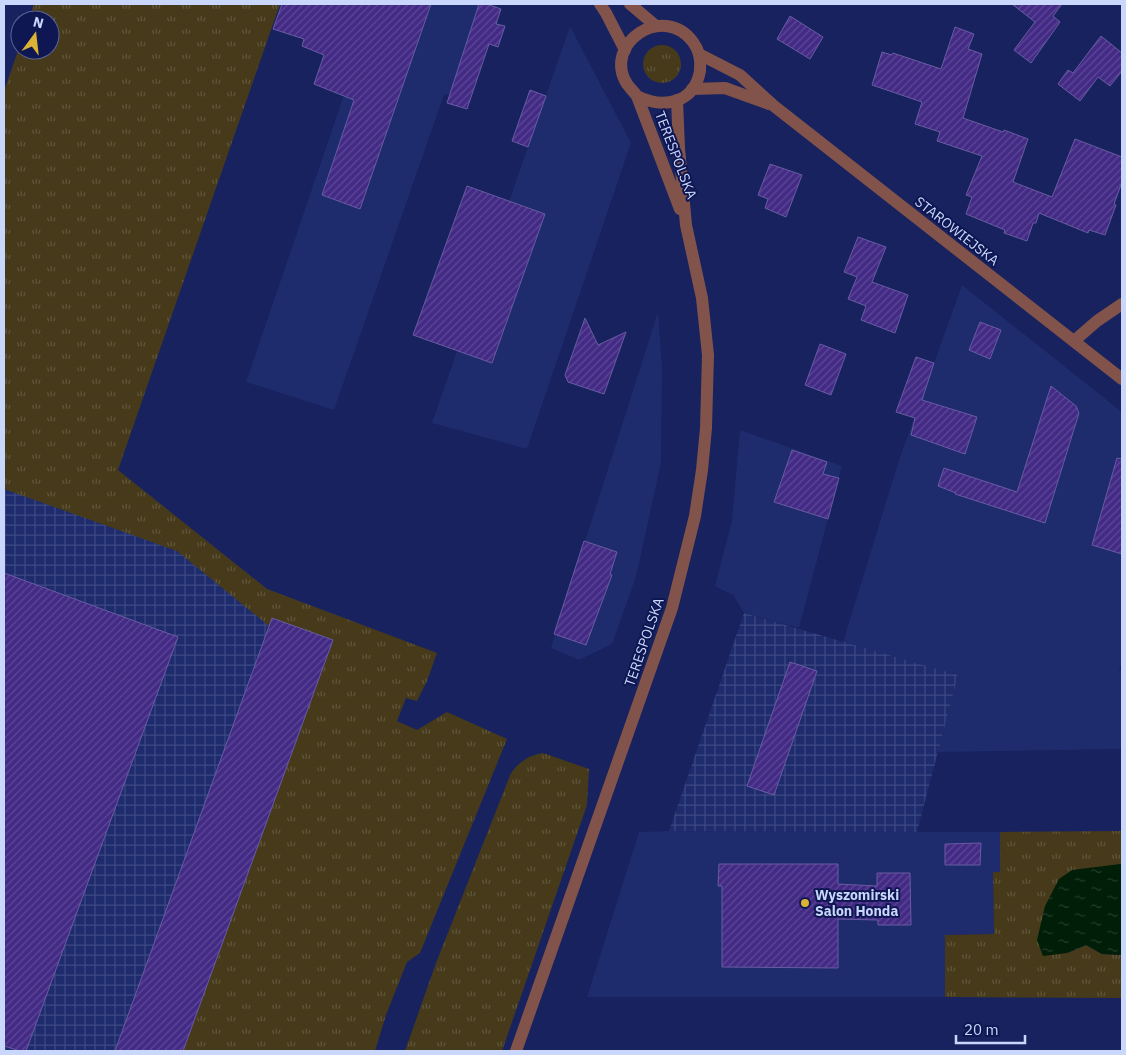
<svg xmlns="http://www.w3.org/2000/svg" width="1126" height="1055" viewBox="0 0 1126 1055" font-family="'IBM Plex Sans',sans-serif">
<defs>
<pattern id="industrial-grid" width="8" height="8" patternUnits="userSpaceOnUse" patternTransform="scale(1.25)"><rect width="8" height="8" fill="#1e2b6d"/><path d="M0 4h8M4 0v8" fill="none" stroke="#3d4983"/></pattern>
<pattern id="grass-tufts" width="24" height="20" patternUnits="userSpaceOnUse" patternTransform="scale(1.25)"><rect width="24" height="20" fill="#463a1a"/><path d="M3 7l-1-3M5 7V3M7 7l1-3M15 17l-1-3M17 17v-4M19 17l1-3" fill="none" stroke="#5f563c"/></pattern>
<pattern id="water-ripples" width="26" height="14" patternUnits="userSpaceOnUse" patternTransform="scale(1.25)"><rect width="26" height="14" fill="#001e08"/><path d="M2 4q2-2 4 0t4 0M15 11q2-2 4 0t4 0" fill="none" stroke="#243e2d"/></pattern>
<pattern id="building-hatch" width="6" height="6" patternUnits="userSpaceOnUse" patternTransform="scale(1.25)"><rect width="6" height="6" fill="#432a85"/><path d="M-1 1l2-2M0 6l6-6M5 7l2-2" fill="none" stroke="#5d4897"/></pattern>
</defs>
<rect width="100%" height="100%" fill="#17225e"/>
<g fill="#1e2b6d">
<path d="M375,4H479L450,94L444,95L334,410L246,382Z"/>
<path d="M570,26L631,143L527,449L432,423Z"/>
<path d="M962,285L1122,412V661L1119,671H1122V749L937,752L958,675L843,642L899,460Z"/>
<path d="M658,312L662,367L661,463L636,577L612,644L579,660L551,648Z"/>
<path d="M740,430L842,466L799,628L744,613L733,595L715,586L732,520Z"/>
<path d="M669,831L1000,832V872H993L994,934L946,935L945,997H587L639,832Z"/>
</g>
<g fill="url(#industrial-grid)">
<path d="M4,380L267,589L375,630L237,1051H4Z"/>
<path d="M744,613L958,675L917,832L669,831Z"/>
</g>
<g fill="url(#grass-tufts)">
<path d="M34,4H280L118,470L267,589L437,653L427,681L417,701L406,698L397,721L417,730L447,712L507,739L420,953L407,962L386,1015L375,1051H183L333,640L272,619L269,626L177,551L4,489V91L20,45V50H50V20H29Z"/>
<circle cx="662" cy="64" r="19"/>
<path d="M543,753L589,769L587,805L502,1051H405L436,963L511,773C520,761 528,756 543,753Z"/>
<path d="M1122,831V865L1120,864L1067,953L1086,945L1102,954L1122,955V998L945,997V935L994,934L993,872H1000V832Z"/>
</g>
<path fill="url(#water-ripples)" d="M1120,864L1122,865V955L1102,954L1086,945L1067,953L1043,956L1037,940L1045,906L1059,879L1072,870Z"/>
<g fill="url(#building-hatch)" stroke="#685ca1">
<path d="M282,4H431L360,209L322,195L354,100L314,84L324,55L302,46L304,39L273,29Z"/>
<path d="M479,4H487L501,9L496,24L505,26L498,47L489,44L467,109L447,103Z"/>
<path d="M1012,4H1062L1053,16L1060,22L1031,63L1014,50L1035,22Z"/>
<path d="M790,16L823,37L810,59L777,39Z"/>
<path d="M955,27L974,34L968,49L982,54L963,118L1003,132L1004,130L1028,139L1013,182L1052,197L1075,139L1122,157V182L1114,204L1116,205L1105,235L1089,230L1088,233L1039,213L1036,223H1033L1027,241L1004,233L1005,230L966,214L972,197L966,195L982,156L937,141L940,132L915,124L922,102L872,85L882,52L892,55L893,53L941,69Z"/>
<path d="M1101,36L1122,53V71L1110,86L1098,77L1080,101L1058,84L1068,70L1073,73Z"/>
<path d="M530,90L546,96L528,147L512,141Z"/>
<path d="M770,164L802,175L786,217L765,208L768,199L758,195Z"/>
<path d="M467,186L545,214L492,363L413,335Z"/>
<path d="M858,237L886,247L872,282L908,295L895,333L861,320L866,306L848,299L857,277L844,272Z"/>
<path d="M585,318L598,345L626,332L604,394L568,382L565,375Z"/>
<path d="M980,322L1001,330L990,359L969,350Z"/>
<path d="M820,344L846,354L831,395L805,385Z"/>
<path d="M916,357L934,363L922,400L977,417L965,454L911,435L915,418L896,412Z"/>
<path d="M1051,386L1076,406L1079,413L1045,523L955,494L956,493L938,486L944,468L1017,492Z"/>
<path d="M792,450L827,462L823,474L839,478L828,519L774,502Z"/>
<path d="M1117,458L1122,459V554L1092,545Z"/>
<path d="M584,541L617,552L610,574L612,575L586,645L554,634Z"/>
<path d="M4,573L178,637L26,1051H20L4,1046Z"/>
<path d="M272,618L333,640L183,1051H115Z"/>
<path d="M790,662L817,671L774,795L747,786Z"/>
<path d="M981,843L980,865H945V844Z"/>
<path d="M719,864H838V884L877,886V873H910L911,925H878V920L838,919V968L722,967V886H718Z"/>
</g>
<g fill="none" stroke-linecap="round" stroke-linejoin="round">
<g stroke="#82534b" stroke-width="12">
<path d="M699,54L740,75L774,106L1122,379"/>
<path d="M692,89L725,88L769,104"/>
<path d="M1074,341L1097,321L1122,304"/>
</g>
<g stroke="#82534b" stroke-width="12">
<path d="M600,4L606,13L625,50"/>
<path d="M630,4L656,26"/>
<path d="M637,96C663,109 694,104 700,71C701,61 699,50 693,42C663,2 602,44 627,84C630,88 634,92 637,96L680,209"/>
<path d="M516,1051L672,608L695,516L702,470L706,428L708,355L702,298L686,225L679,148L677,100"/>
</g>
</g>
<circle fill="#dbb233" stroke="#0f1752" stroke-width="2" cx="805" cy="903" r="5"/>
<g text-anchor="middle" stroke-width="4" stroke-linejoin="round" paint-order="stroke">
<g font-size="14" fill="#cad7fc" stroke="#0f1752">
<text transform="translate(676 155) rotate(69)" y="5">TERESPOLSKA</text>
<text transform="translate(957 231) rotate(38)" y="5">STAROWIEJSKA</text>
<text transform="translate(644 642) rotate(-71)" y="5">TERESPOLSKA</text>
</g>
<g font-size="14" font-weight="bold" fill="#cad7fc" stroke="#0f1752" text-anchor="start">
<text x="815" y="900">Wyszomirski<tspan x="815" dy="16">Salon Honda</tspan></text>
</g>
</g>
<rect width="1126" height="1055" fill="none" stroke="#cad7fc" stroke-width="10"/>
<g transform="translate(35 35) rotate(15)"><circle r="24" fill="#0f1752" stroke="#5a6496"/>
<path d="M0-4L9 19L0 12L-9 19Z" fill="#dbb233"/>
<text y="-8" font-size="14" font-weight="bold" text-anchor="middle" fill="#cad7fc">N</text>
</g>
<path d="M956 1035v8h69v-8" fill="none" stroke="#cad7fc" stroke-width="2.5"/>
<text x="964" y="1035" font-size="15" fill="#cad7fc" stroke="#0f1752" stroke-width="4" paint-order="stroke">20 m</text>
</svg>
